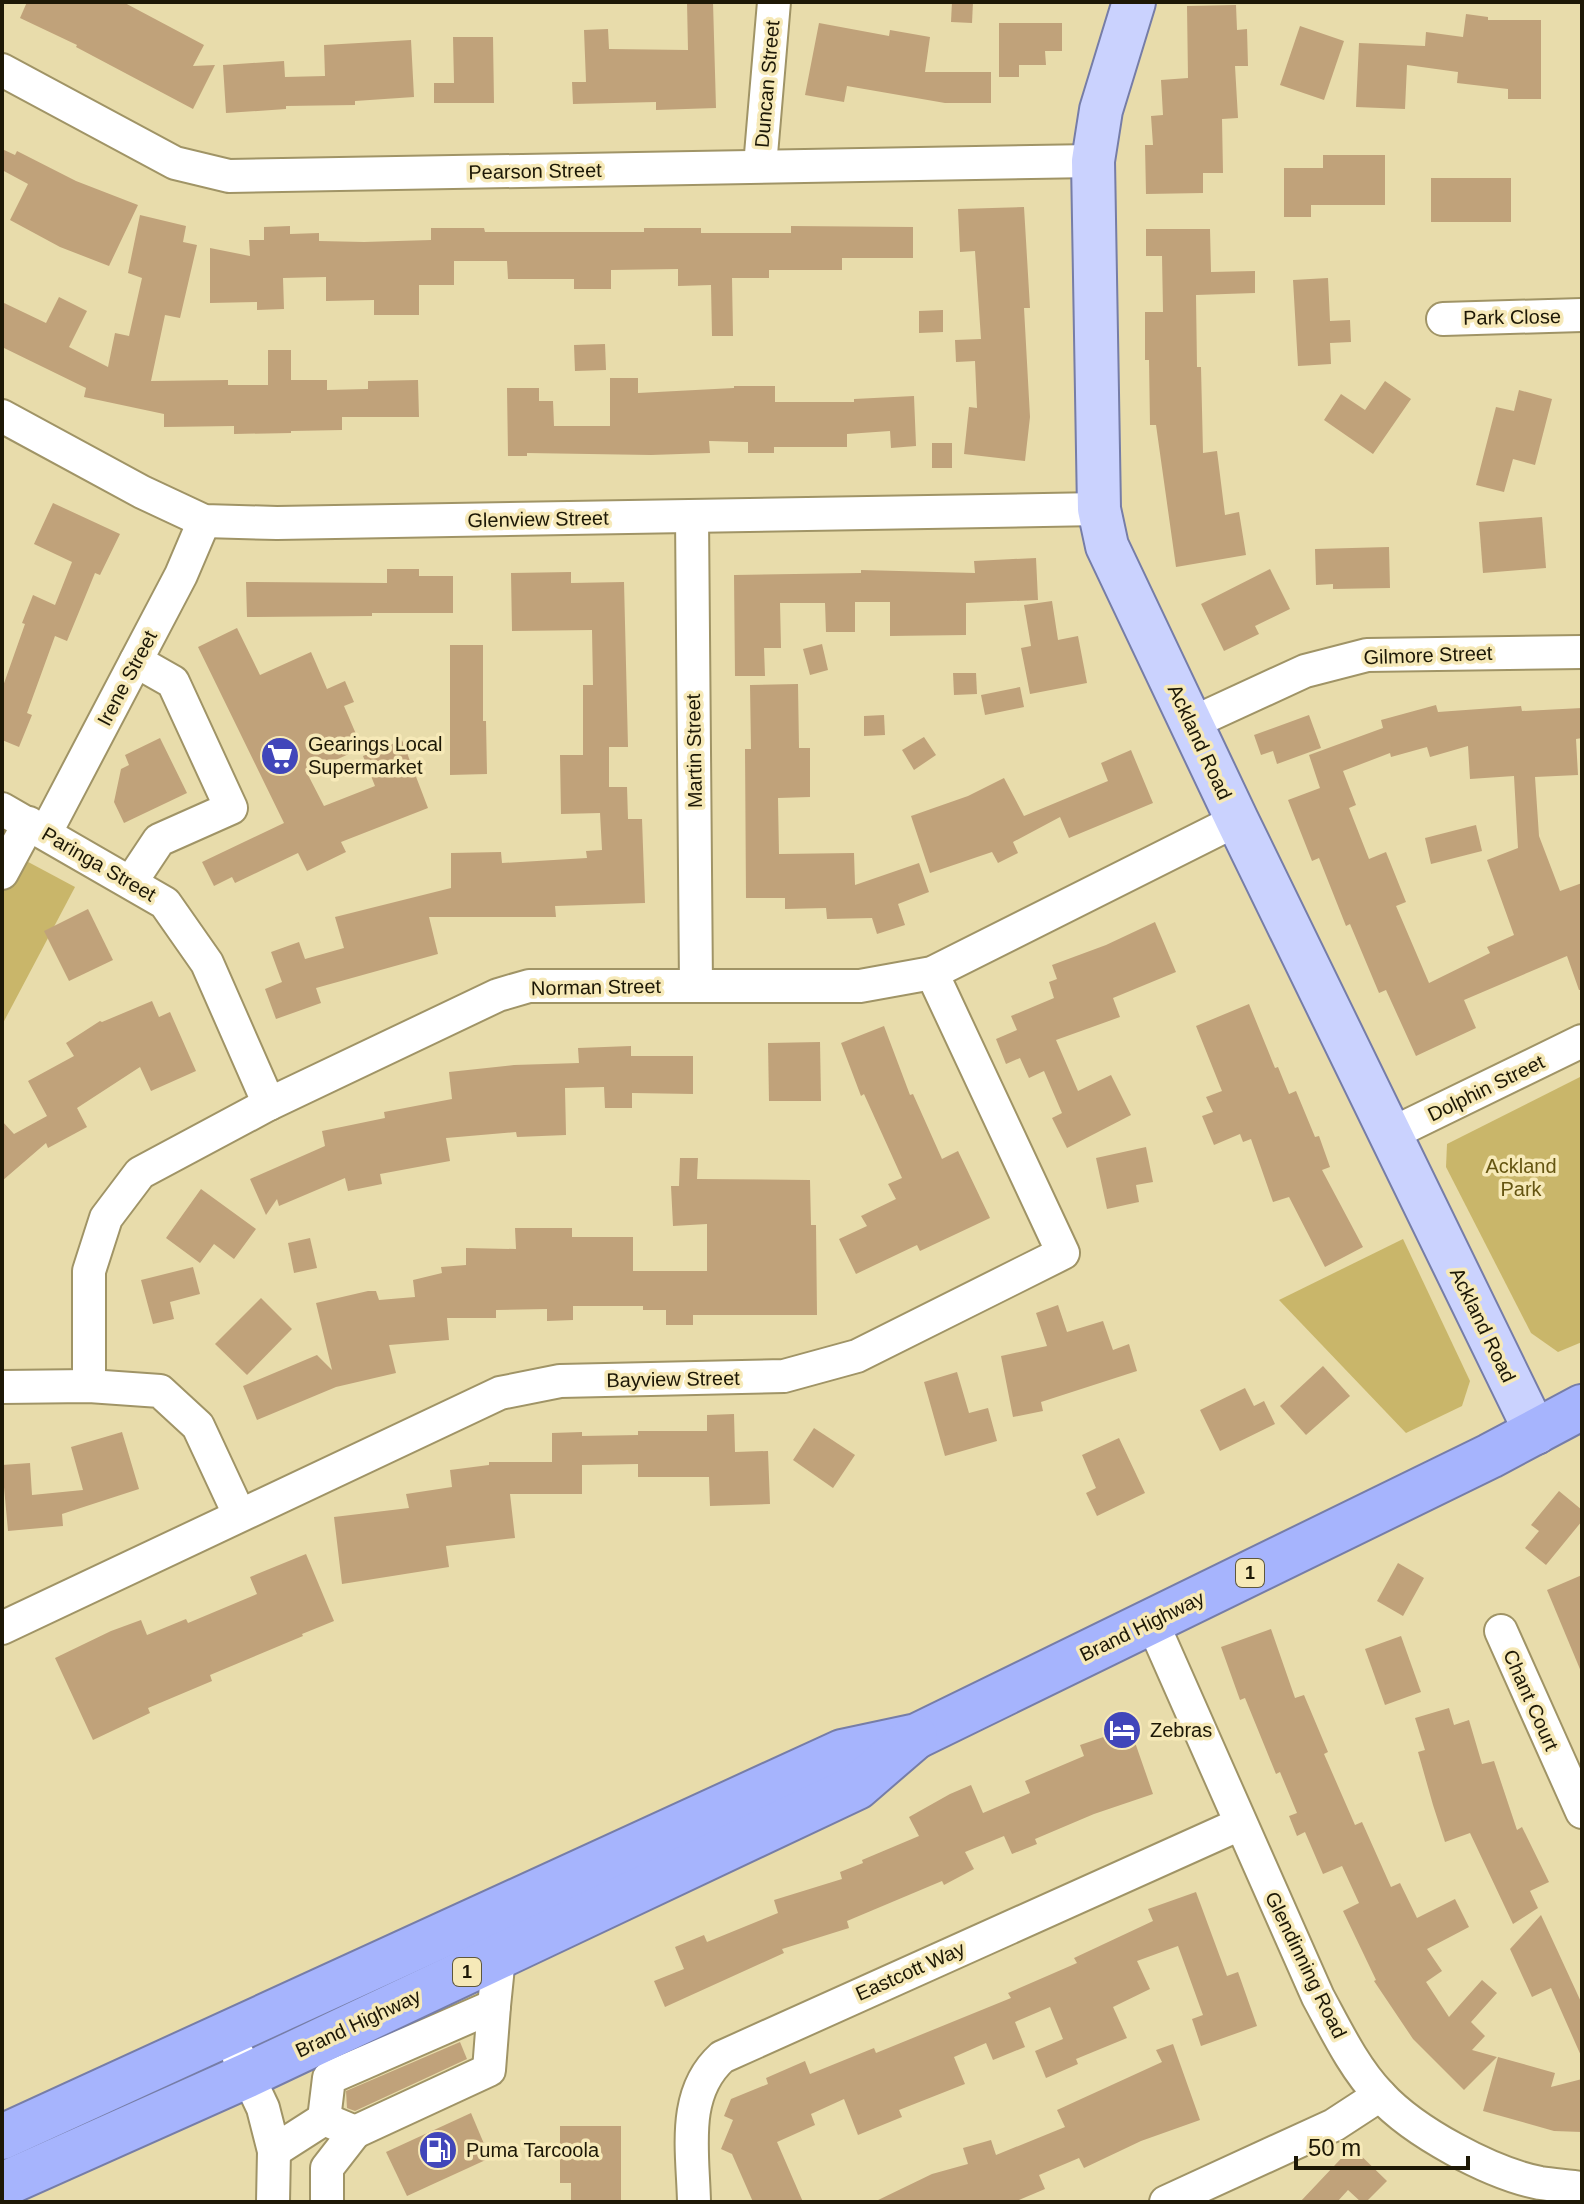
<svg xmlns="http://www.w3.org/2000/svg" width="1584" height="2204" viewBox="0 0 1584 2204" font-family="Helvetica,sans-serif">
<rect width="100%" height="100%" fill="#e8dcab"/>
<g fill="#c9b66a">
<path d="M2,848L75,887L2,1025Z"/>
<path d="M1582,1076V1342L1558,1352L1531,1333L1446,1167L1447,1144Z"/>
<path d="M1403,1239L1470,1381L1462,1406L1406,1433L1279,1300Z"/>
</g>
<g fill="#c0a27a" fill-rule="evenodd">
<path d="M27,2H123L204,45L193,66L215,65L193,109L76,47L77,45L20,18Z"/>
<path d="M687,2H713L716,108L656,110V102L573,104L572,82H586L584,30L608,29L609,49L688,50Z"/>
<path d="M952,2H973L972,23L951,22Z"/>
<path d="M1236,5L1237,30L1247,29L1248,66H1235L1238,118L1222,119L1223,173H1203V193L1146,194L1145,145H1153L1151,116L1163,115L1161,80L1188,78L1187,6Z"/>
<path d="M1466,14L1488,17V20H1541V99H1508V89L1457,83L1458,72L1407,65L1405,109L1356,107L1359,43L1425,46L1426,32L1463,37Z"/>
<path d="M819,23L889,36L890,30L930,37L925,72H991V103H945L847,86L844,102L805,95Z"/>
<path d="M999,23H1062V51H1045L1046,65H1019V77H999Z"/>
<path d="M1300,26L1344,41L1324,100L1280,85Z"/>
<path d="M453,37H493L494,103H434V83H454Z"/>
<path d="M411,40L414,97L355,101V105L286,106V109L226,113L223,65L284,61L285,77L325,76L324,45Z"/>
<path d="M2,149L15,155L17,151L76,181L138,205L109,266L60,247L10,220L28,184L2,170Z"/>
<path d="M1323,155H1385V205H1311V217H1284V168H1323Z"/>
<rect x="1431" y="178" width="80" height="44"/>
<path d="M1024,207L1030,308H1024L1030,417L1025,461L964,454L969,407L977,408L975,361L956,362L955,340L981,339L975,251L960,252L958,209Z"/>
<path d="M140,215L186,226L183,242L197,245L180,318L165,315L151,381L228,380V385H268V350H291V380H327V390L368,389V381L418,380L419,417H342V430L291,431V433L234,434V426L164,427V414L84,397L86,388L2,347V302L46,323L59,297L87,311L69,347L108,367L115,333L129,336L142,278L128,273Z"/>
<path d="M290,226V234L319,233V241L364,242L431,240V228H484L485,232H644V228H701V233H791V226L913,227V258H842V270H769V278H732L733,336H712L711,285L678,286V269L611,270V289H574V279H508L507,261H454V285H419V315H374V300L326,301V277L283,278L284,309L257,310V302L210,303V248L250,256L249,240H264V227Z"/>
<path d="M1146,229H1210L1211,272L1255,271V293L1196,295L1197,367H1201L1203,453L1217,451L1225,515L1239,512L1246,555L1176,567L1156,425H1150L1149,360H1145V312H1163L1162,256H1146Z"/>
<path d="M1328,278L1330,321L1350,320L1351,342L1330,343L1331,364L1298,366L1293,280Z"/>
<path d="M943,310V332L919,333V311Z"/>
<path d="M605,344L606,370L575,371L574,345Z"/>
<path d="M610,378H638V393L734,388V386H775V402H854V399L914,396L916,446L891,448L890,431L847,434V447H774V453H748V442L709,441L710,453L651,455L527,453V456H508L507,388H539V401H553L554,426H610Z"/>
<path d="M1385,381L1411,399L1373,454L1324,420L1341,394L1365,410Z"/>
<path d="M1519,390L1552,399L1535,465L1513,459L1504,492L1476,485L1496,407L1514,411Z"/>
<rect x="932" y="443" width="20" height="25"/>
<path d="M53,503L120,534L100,575L95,573L67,641L55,636L27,713L32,715L19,747L2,740V689L25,624L22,623L33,595L55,605L72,562L34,544Z"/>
<path d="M1542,517L1546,568L1483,573L1479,522Z"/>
<path d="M1389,547L1390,588L1333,589V584L1316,585L1315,549Z"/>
<path d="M1036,558L1038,600L966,603V635L890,636V602H855V632H826L825,603H780L781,648H764L765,676H735L734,575L861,573V570L975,573L974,561Z"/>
<path d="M387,569H419V576H453V613H372V616L247,617L246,582L387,583Z"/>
<path d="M1270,569L1290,609L1255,626L1259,634L1224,651L1201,604Z"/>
<path d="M571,572V583L624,582L628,747H609V787H627L628,819H642L645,903L555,906L556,917H429L438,954L316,988L321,1003L276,1019L265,989L282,982L271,952L299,942L305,959L344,948L335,917L451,888V853L501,852L502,863L587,858L586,851L602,850L600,813L561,814L560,755H583V685H593L592,630L512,631L511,573Z"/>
<path d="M1052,601L1058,640L1078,636L1087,683L1030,694L1021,648L1031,646L1024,605Z"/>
<path d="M237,628L260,675L311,652L327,689L345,681L354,702L344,706L362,748L307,773L324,806L375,786L363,756L402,740L428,808L341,842L346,852L307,871L298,853L235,883L232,877L214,886L202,862L284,823L198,647Z"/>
<path d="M822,644L828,670L810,675L803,649Z"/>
<path d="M450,645H483V721H486L487,774L450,775Z"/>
<path d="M953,673H976L977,694L954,695Z"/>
<path d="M798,684L799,748H810V797L778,798L779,854L854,853L855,885L919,863L929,892L898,904L905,925L877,934L872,918L827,919L826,908L785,909V898H746L745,749H751L750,685Z"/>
<path d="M1020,687L1024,707L985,715L981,695Z"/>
<path d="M1436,705L1438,712L1521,706L1522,711L1582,708V738L1576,739L1578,775L1535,777L1539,836L1560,891L1582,883V990H1579L1567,956L1464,1000L1476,1028L1416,1056L1386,990L1379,993L1350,924L1346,926L1319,858L1312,861L1288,800L1320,788L1309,755L1383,728L1381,720ZM1468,746L1470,779L1514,776L1518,848L1487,860L1514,935L1487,947L1490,953L1429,983L1396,906L1406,902L1386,852L1369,859L1349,808L1356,805L1343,771L1390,753L1391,757L1427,747L1430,757Z"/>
<path d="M884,715L885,735L864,736V716Z"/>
<path d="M1309,715L1321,748L1277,764L1273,751L1261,755L1254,735Z"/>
<path d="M924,737L936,755L914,770L902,750Z"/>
<path d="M160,738L187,793L124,823L114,802L121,769L129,765L125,755Z"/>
<path d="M1131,750L1153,803L1069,838L1060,817L1013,842L1018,853L998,863L992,852L930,873L911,816L968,796L1004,778L1024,816L1108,781L1101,763Z"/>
<path d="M1476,825L1482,851L1431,864L1425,838Z"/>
<path d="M88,909L113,960L69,981L44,931Z"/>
<path d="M1155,922L1176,972L1113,998L1120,1017L1056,1040L1078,1091L1111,1075L1131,1115L1067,1148L1052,1118L1062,1113L1044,1071L1029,1078L1020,1058L1006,1064L996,1039L1017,1030L1011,1016L1054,998L1049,982L1057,979L1052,965L1106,945Z"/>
<path d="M152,1001L159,1017L170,1012L196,1071L151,1091L140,1067L77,1108L87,1127L48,1148L46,1143L2,1181V1121L14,1134L47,1116L28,1081L74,1056L66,1043L100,1021L102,1022Z"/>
<path d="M1249,1004L1275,1068L1278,1067L1289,1094L1296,1091L1315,1137L1319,1136L1330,1167L1322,1170L1363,1247L1325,1267L1289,1197L1273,1202L1251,1139L1243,1142L1240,1134L1214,1145L1202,1116L1213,1112L1206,1097L1222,1091L1196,1026Z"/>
<path d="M884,1026L910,1095L913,1094L942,1159L958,1151L990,1218L920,1251L917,1245L856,1274L839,1239L867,1226L861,1216L896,1199L888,1184L902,1178L864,1094L861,1096L841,1043Z"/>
<path d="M820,1042L821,1101H769L768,1043Z"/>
<path d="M631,1046V1056H693V1094L632,1093V1108H605L604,1087L565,1088L566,1135L517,1137L516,1132L446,1138L450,1161L380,1174L382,1184L348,1191L345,1178L279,1206L277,1199L266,1215L250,1179L325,1146L322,1131L385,1118L384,1112L452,1099L449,1072L514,1065L579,1063L578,1048Z"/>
<path d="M1146,1147L1153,1182L1136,1185L1139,1202L1107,1209L1096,1158Z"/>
<path d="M680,1158H698L697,1179L810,1180L811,1225H816L817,1315H693V1325H666V1310H643V1306H573V1320L547,1321V1309L496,1310V1318H447L449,1340L389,1345L396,1373L336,1387L257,1420L243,1386L317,1355L332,1370L316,1303L368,1291H376L379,1300L415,1297L413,1280L442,1273L441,1267L466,1265V1248L516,1249L515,1228H572V1237H633V1271H707V1224L673,1226L671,1186H679Z"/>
<path d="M201,1189L256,1229L234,1259L214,1244L200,1263L166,1238Z"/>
<path d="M310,1238L317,1268L294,1273L288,1243Z"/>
<path d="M193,1267L200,1294L170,1302L174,1319L153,1324L141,1280Z"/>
<path d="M261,1298L292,1329L247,1375L215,1344Z"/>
<path d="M1058,1305L1067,1332L1103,1321L1113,1350L1129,1344L1137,1371L1041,1402L1043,1411L1013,1417L1001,1356L1047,1346L1036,1313Z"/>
<path d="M1323,1366L1350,1396L1306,1435L1280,1406Z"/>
<path d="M957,1372L969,1413L988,1408L997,1441L945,1456L924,1382Z"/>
<path d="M1245,1388L1254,1406L1264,1401L1275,1424L1220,1451L1200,1410Z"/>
<path d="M734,1414L735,1452L768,1451L770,1504L710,1506L709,1477H638V1464L582,1465V1494H510L515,1538L446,1546L449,1567L342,1584L334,1517L409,1508L406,1494L452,1487L450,1470L489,1465V1462H552V1433L582,1432V1436L638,1435V1431H707V1415Z"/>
<path d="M814,1428L855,1455L833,1488L793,1460Z"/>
<path d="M122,1432L139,1489L62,1514L63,1526L8,1531L2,1465L30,1463L32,1495L83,1490L71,1447Z"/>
<path d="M1119,1438L1145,1493L1097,1516L1086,1493L1096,1488L1082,1455Z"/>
<path d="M1559,1491L1582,1510V1521L1546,1565L1525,1548L1539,1531L1531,1525Z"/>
<path d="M306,1554L334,1621L302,1634L303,1636L210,1675L212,1681L148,1708L150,1713L93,1740L55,1658L111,1631L141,1620L147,1635L186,1619L188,1623L257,1594L250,1577Z"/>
<path d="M1398,1563L1424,1578L1403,1616L1377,1601Z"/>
<path d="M1582,1575V1674L1547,1590Z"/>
<path d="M1271,1629L1295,1698L1304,1695L1328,1752L1324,1754L1355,1825L1362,1822L1391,1887L1400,1883L1417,1918L1455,1899L1469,1927L1427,1949L1442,1971L1426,1982L1449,2017L1482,1980L1497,1993L1471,2022L1485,2036L1472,2050L1497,2057L1464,2090L1413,2039L1374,1981L1376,1980L1343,1911L1359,1903L1342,1866L1323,1874L1305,1832L1297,1836L1289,1816L1297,1813L1280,1772L1276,1774L1245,1698L1240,1700L1221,1647Z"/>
<path d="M1401,1636L1421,1692L1385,1705L1365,1649Z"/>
<path d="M1449,1708L1454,1725L1469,1720L1482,1764L1494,1761L1517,1830L1522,1827L1549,1882L1530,1891L1538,1908L1513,1924L1470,1833L1445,1842L1433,1805L1418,1752L1425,1750L1415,1718Z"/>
<path d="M1130,1728L1153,1794L1094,1814L1035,1839L1037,1844L1012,1854L1004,1836L965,1852L974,1869L944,1885L942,1881L847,1921L849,1928L782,1949L784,1953L665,2007L654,1981L684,1969L675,1947L704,1935L707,1942L778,1913L774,1900L842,1879L840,1872L863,1863L862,1860L919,1836L909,1817L950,1794L971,1785L983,1813L1030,1793L1025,1781L1084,1756L1080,1745Z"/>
<path d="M1196,1892L1227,1976L1238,1972L1257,2026L1201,2046L1192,2019L1203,2015L1178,1946L1137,1961L1150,1989L1113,2007L1127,2038L1076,2059L1078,2064L1046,2078L1035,2051L1063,2039L1050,2007L1015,2022L1025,2047L993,2060L986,2043L954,2057L965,2084L899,2110L902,2117L858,2135L844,2099L811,2114L815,2125L777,2142L803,2202H753L732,2154L721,2149L733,2120L724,2116L731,2099L768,2084L766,2078L805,2061L810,2074L874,2048L876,2053L1011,1998L1008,1993L1077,1963L1074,1958L1153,1921L1148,1909Z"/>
<path d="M1541,1915L1582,2004V2058L1551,1988L1532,1997L1510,1949Z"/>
<path d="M460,2042L467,2059L355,2111L347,2108L346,2091Z"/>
<path d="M1173,2044L1200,2120L1141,2141L1084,2168L1079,2158L1039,2175L1045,2189L1014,2202H874L932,2174L968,2164L963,2148L991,2140L996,2155L1065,2127L1057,2110L1162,2062L1156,2050Z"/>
<path d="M1498,2057L1555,2073L1551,2087L1582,2079V2132L1554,2131L1483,2111Z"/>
<path d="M471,2113L490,2158L407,2196L386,2152Z"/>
<path d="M560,2126H621V2202H571V2183H560Z"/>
<path d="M1352,2147L1387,2181L1366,2202H1361L1348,2190L1337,2202H1300Z"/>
</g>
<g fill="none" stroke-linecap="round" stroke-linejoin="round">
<g stroke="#a09466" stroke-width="36">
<g id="minor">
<path d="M2,70L175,163L229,176L1093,161"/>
<path d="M760,166L774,2"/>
<path d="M1443,319L1582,315"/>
<path d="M2,416L142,492L204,521L277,523L1099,509"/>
<path d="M692,516L696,986"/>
<path d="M1192,723L1305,671L1367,655L1582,652"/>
<path d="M2,809L165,903L207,963L269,1104"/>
<path d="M46,832L181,575L204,521"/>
<path d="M2,873L29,823"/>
<path d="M131,882L159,840L231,808L173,682L136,661"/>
<path d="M1391,1134L1582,1041"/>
<path d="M89,1386V1271L106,1218L140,1173L269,1104L498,995L529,986H860L932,973L1237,820"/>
<path d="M2,1387L89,1386L160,1391L198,1426L239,1514"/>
<path d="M1152,1622L1318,1997C1336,2030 1354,2068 1380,2095C1414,2132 1490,2173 1540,2183C1553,2185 1568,2186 1582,2188"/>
<path d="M2,1628L500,1393L560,1381L784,1376L857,1356L1063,1253L932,973"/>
<path d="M1501,1631L1582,1812"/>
<path d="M238,2055L263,2108L274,2151L273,2202"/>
<path d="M324,2119L329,2078L494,2006L499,1957"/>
<path d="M324,2119L355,2132L489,2070L494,2006"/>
<path d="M274,2151L324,2119"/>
<path d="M327,2202V2168L355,2132"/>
<path d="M694,2202C693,2152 681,2094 722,2057L1240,1824"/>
<path d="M1166,2202L1334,2125L1380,2095"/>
</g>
</g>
<g stroke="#767da7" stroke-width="46">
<path id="major" d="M1134,2L1101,110L1093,161L1099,509L1107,546L1237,820L1536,1433"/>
</g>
<g stroke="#767da7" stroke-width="48">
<g id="highway">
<path d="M2,2137L842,1752L917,1736L1490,1456L1582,1407"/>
<path d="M2,2185L248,2075L857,1787L915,1737"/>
</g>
</g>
<use href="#minor" stroke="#fff" stroke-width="32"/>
<use href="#major" stroke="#cad2fe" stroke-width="42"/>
<use href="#highway" stroke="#a6b4fd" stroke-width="44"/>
</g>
<defs>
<g id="supermarket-disc" transform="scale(2)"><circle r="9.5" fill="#4146ba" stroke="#f6e9b8"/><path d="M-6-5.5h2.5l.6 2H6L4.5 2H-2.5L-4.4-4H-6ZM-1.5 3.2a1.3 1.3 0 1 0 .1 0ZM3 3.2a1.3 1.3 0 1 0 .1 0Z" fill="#fff"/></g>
<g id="hotel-disc" transform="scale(2)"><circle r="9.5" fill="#4146ba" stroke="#f6e9b8"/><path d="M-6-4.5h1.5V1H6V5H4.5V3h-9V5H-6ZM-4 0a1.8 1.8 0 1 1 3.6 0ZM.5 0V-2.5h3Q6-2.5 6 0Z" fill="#fff"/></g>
<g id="fuel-disc" transform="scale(2)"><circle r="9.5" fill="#4146ba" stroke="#f6e9b8"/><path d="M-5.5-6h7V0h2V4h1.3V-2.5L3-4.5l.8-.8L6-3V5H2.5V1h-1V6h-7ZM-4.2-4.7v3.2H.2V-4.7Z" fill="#fff"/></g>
</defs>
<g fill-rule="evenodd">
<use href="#supermarket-disc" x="280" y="756"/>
<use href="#hotel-disc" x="1122" y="1730"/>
<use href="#fuel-disc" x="438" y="2150"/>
</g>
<g text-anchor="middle" stroke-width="7" stroke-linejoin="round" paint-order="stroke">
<g fill="#f6e9b8" stroke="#5e573b" stroke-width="2">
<rect x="1236" y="1559" width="28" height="28" rx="6"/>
<rect x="453" y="1958" width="28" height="28" rx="6"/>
</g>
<g font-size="18" font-weight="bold" fill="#1d1806">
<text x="1250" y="1579">1</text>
<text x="467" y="1978">1</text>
</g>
<g font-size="20" fill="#1d1806" stroke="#f6e9b8">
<text transform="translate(767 84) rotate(-85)" y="7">Duncan Street</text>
<text transform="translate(535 171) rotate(-1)" y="7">Pearson Street</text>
<text transform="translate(1512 317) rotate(-1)" y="7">Park Close</text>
<text transform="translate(538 519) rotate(-1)" y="7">Glenview Street</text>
<text transform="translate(1428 655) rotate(-2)" y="7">Gilmore Street</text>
<text transform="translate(127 678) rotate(-62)" y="7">Irene Street</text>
<text transform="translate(1200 742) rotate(65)" y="7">Ackland Road</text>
<text transform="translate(694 751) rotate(-91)" y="7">Martin Street</text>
<text transform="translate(99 864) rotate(30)" y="7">Paringa Street</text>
<text transform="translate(596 987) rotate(-1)" y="7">Norman Street</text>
<text transform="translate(1486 1088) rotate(-26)" y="7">Dolphin Street</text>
<text transform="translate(1483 1325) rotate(64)" y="7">Ackland Road</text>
<text transform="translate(673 1379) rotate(-1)" y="7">Bayview Street</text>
<text transform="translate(1142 1626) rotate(-26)" y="7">Brand Highway</text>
<text transform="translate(1531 1700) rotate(66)" y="7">Chant Court</text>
<text transform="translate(1306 1965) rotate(64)" y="7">Glendinning Road</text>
<text transform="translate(910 1971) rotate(-24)" y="7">Eastcott Way</text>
<text transform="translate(358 2023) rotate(-25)" y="7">Brand Highway</text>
</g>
<g font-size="20" fill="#1d1806" stroke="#f6e9b8" text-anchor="start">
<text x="308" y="751">Gearings Local<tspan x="308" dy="23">Supermarket</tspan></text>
<text x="1150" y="1737">Zebras</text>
<text x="466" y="2157">Puma Tarcoola</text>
</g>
<g font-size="20" fill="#655511" stroke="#f6e9b8">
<text x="1521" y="1173">Ackland<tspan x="1521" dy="23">Park</tspan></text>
</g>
</g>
<rect width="1584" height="2204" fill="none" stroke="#1d1806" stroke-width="8"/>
<path d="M1296 2156v12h172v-12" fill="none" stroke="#1d1806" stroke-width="4"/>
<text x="1308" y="2156" font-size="24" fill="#1d1806" stroke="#f6e9b8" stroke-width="6" paint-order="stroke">50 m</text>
</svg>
